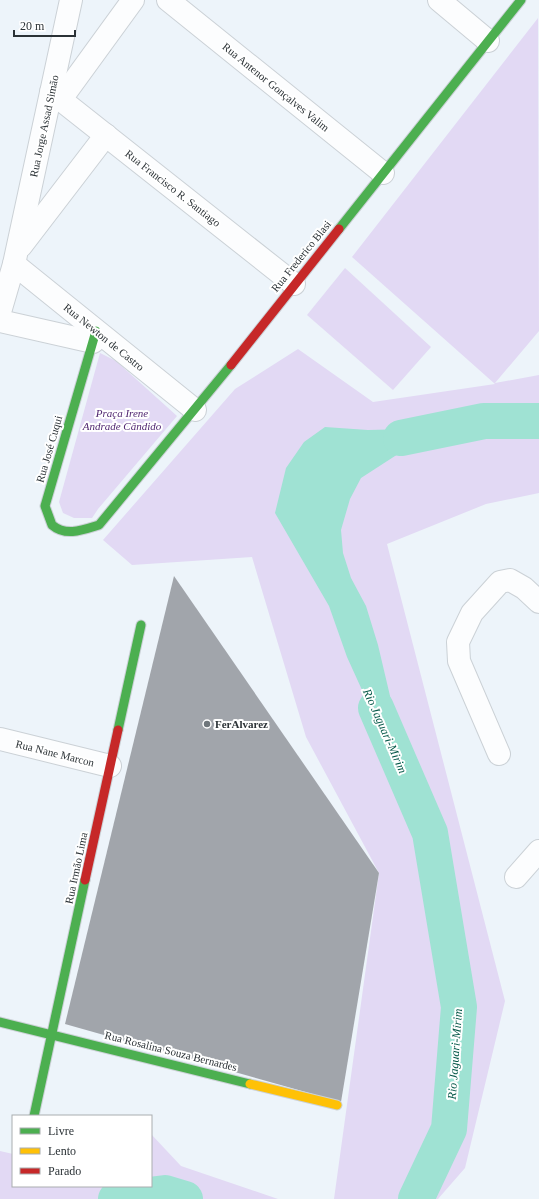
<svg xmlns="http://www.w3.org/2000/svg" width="539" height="1199" viewBox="0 0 539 1199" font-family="'Times New Roman',serif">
<rect width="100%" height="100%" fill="#edf4fa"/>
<g fill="#e2d9f4">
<path d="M538,18L539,331L495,383L539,375V493L486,504L387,544L505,1001L465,1168L438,1199H334L379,873L306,737L252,557L132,565L103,540L235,389L298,349L373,402L495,384L352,257Z"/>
<path d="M345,268L431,347L393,390L307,315Z"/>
<path d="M100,353L116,361L177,416L98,509L92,518H74L63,513L59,502Z"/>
<path d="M151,1134L181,1166L278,1199H0V1151L13,1154V1186H151Z"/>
</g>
<path fill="#9fe2d3" d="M325,427L368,430L450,428L395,456L361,478L350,499L341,530L343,553L351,578L366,606L378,645L399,734L397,754L367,701L347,657L329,606L275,513L286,468L304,442Z"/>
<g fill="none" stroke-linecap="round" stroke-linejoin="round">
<g stroke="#9fe2d3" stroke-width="36">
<path d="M401,438L484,421H539"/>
<path d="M376,708L430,833L459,1007L449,1129L416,1199"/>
<path d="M116,1199L165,1193L185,1199"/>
</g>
</g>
<path fill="#a1a5ab" d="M174,576L379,873L341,1102L65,1024Z"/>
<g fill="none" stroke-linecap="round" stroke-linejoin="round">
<g stroke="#cbd1d6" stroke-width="24">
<g id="street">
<path d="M168,0L383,173"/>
<path d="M439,0L488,41"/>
<path d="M51,92L294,284"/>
<path d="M61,99L133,0"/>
<path d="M21,246L106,135"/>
<path d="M14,264L195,410"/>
<path d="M0,312L14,264L71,0"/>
<path d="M0,321L93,342"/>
<path d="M0,739L110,766"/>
<path d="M499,754L459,661L458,642L472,613L500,582L510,580L524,588L539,602"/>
<path d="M516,877L539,851"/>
</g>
</g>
<g stroke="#cbd1d6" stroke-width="11">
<g id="fast">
<path d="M339,229L521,0"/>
<path d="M96,331L45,506L52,525C66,537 83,530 99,525L231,365"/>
<path d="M118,730L141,625"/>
<path d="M0,1022L250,1084"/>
<path d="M34,1116L85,880"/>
</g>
</g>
<g stroke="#cbd1d6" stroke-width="11">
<path id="slow" d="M250,1084L337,1105"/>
</g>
<g stroke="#cbd1d6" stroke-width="11">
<g id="jam">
<path d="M231,365L339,229"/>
<path d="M85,880L118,730"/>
</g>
</g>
<use href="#street" stroke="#fcfdfe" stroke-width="22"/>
<use href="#fast" stroke="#4caf50" stroke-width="9"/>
<use href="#slow" stroke="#ffc107" stroke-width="9"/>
<use href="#jam" stroke="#c62828" stroke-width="9"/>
</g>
<circle fill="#6f767b" stroke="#fff" stroke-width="1.5" cx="207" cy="724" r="4"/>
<g text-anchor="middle" stroke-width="4" stroke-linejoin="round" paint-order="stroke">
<g font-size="11" fill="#2b3236" stroke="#fff">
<text transform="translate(276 87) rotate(39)" y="4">Rua Antenor Gonçalves Valim</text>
<text transform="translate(44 126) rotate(-78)" y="4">Rua Jorge Assad Simão</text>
<text transform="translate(173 188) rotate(38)" y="4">Rua Francisco R. Santiago</text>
<text transform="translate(301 256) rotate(-51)" y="4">Rua Frederico Blasi</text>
<text transform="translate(104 337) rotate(39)" y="4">Rua Newton de Castro</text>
<text transform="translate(49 449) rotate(-74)" y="4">Rua José Cuqui</text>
<text transform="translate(55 753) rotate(14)" y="4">Rua Nane Marcon</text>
<text transform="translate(76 868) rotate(-78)" y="4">Rua Irmão Lima</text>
<text transform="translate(171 1051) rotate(14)" y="4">Rua Rosalina Souza Bernardes</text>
</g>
<g font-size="11" font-style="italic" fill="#502670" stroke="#fff">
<text x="122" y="417">Praça Irene<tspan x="122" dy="13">Andrade Cândido</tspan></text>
</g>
<g font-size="11" font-weight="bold" fill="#2b3236" stroke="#fff" text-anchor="start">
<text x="215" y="728">FerAlvarez</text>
</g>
<g font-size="12" font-style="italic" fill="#055848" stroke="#fff">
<text transform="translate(385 731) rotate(66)" y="4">Rio Jaguari-Mirim</text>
<text transform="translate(455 1054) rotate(-86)" y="4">Rio Jaguari-Mirim</text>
</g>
</g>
<rect x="12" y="1115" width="140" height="72" fill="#ffffff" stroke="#aaadaf"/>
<rect x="20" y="1128" width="20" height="6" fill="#4caf50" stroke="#aaadaf"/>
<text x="48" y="1135" font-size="12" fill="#2b3236">Livre</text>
<rect x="20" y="1148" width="20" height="6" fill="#ffc107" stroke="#aaadaf"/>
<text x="48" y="1155" font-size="12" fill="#2b3236">Lento</text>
<rect x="20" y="1168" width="20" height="6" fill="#c62828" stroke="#aaadaf"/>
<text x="48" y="1175" font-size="12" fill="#2b3236">Parado</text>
<path d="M14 30v6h61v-6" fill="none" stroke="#2b3236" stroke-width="2"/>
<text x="20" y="30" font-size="12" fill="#2b3236" stroke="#ffffff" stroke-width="3" paint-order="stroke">20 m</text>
</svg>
